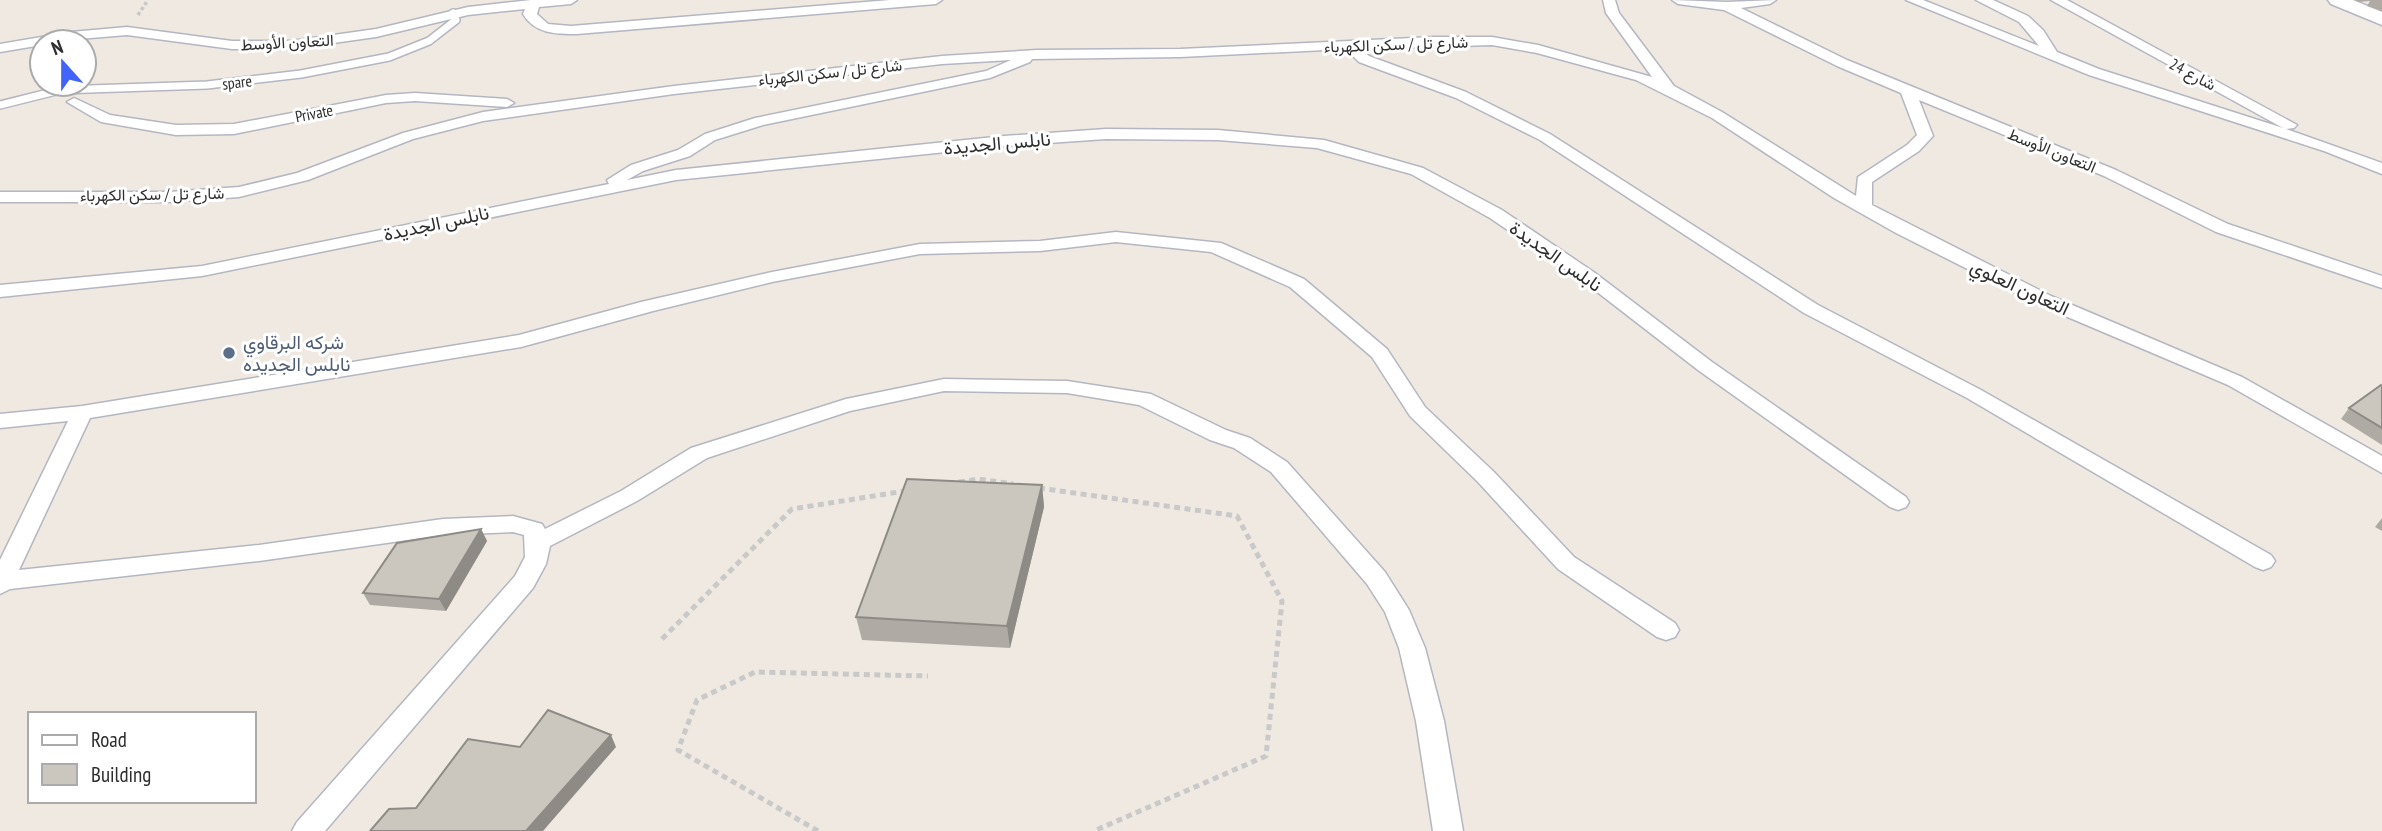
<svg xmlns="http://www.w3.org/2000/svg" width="2382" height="831" viewBox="0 0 2382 831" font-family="'PT Sans Narrow',Vazirmatn,sans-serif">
<rect width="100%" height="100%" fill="#efe9e1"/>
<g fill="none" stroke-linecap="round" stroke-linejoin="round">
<g stroke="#b4b7c1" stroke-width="10">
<path id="lane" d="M0,105L60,90L207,85L301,74L389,57L429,41L456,20L453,13"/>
</g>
<g stroke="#b4b7c1" stroke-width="3">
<g id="street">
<path d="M531,0H577L571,4L539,7L537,14L548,24L571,26L890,0H942L936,4L577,34C556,34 535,34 523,14L525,9L468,15L376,37L291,49H232L127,35L42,42V45L0,52V44L71,32L127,27L232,41H291L376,29L468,7Z"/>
<path d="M1603,0H1615L1619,13L1674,86L1722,112L1856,196L1858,177L1907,145L1917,135L1901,93L1837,66L1724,10L1678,4L1672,0L1727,2L1776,0L1770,4L1741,8L1847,60L2116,170L2228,224L2382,276V288L2216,232L2104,176L1919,100L1933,136L1919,151L1872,182V205L2051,296L2242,377L2382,456V473L2228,385L2037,304L1896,233L1834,198L1712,118L1636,80L1537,53L1492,45L1361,49L1369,56L1466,92L1550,134L1818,305L1981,390L2271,555L2275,561L2271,567L2263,570L2255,567L1967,398L1804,313L1540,140L1456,98L1359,62L1346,49L1180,57L1032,59L1030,62L990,78L763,125L715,140L690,156L643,171L627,180L676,170L1004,136L1106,129L1218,130L1324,140L1423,168L1502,210L1595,273L1712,362L1906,497L1909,502L1906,507L1898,510L1890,507L1698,370L1583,281L1490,218L1411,174L1317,148L1218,140L1106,139L1004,146L676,180L202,276L0,297V285L202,266L609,184L607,180L631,165L678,150L705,134L755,118L986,71L1011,60L942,64L674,94L483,121L413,139L308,180L239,197L169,202H0V192H169L239,187L297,173L403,133L483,112L674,86L942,56L1037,50L1180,49L1434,37H1492L1538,45L1652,77L1606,13Z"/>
<path d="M1906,0H1923L2039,46L2019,22L1976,0H1993L2028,16L2043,30L2057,52L2099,69L2283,128L2051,0H2067L2297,125L2294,128L2286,129L2382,163V174L2324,151L2089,75Z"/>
<path d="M415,93L507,99L514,103L507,107L415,101L386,103L234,134L176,135L101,122L67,102L74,98L110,115L176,125L234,124L386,95Z"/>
<path d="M1116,232L1221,243L1304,279L1387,349L1425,407L1494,472L1574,557L1675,623L1679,630L1675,637L1666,640L1657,637L1558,569L1478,482L1410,416L1372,357L1290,287L1211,252L1116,242L1040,251L920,254L772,282L653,311L521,347L90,418L19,570L259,545L443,519L513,516L542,524L545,529L621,491L691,448L846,399L944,379L1067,381L1151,394L1226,430L1250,438L1287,462L1385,572L1409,610L1425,648L1444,721L1463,831H1433L1416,721L1399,648L1385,612L1367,584L1271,472L1234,448L1210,440L1139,405L1067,393L944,391L850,411L707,458L637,501L550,546L546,564L533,588L325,831H292L297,822L515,576L525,557L524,535L513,532L443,535L259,561L10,589L0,594V560L68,421L0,428V414L82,406L519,335L641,302L772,272L920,244L1040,241Z"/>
</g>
</g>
<g stroke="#b4b7c1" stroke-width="3">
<path id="secondary" d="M2328,0H2353L2382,12V25L2331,4Z"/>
</g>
<path stroke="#c9c9c9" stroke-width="3.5" stroke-dasharray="3.5 2.5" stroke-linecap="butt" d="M138,15L148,0"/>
<g stroke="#c9c9c9" stroke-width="5" stroke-dasharray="6 4.5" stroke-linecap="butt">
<path d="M959,482L979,479L1013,484"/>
<path d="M1039,488L1237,516L1282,601L1266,756L1094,831"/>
<path d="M662,639L792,509L905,491"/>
<path d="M818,831L678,750L697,700L755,672L928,676"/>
</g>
<use href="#lane" stroke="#fff" stroke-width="7"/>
<use href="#street" fill="#fff" fill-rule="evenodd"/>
<use href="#secondary" fill="#fff" fill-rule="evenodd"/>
</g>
<g fill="#afaba4">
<path d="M2355,0H2382V11L2367,6L2370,1L2359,2Z"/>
<path d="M2382,386V445L2341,419L2349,408Z"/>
<path d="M1042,485L1044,507L1010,648L862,640L856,617Z"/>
<path d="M2382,518V531L2375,527Z"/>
<path d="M481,529L487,541L446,611L370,605L363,593Z"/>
</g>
<g fill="#8e8b86">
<path d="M1042,485L1044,507L1010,648L1007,626Z"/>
<path d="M481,529L487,541L446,611L439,599Z"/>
<path d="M611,735L616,747L543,831H526Z"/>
</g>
<g fill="#cbc7bf" stroke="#8e8b86" stroke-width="2">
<path d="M2381,385L2382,386V428L2349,408Z"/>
<path d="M907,479L1042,485L1007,626L856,617Z"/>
<path d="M481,529L439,599L363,593L397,543Z"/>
<path d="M548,710L611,735L526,831H370L389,809L416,808L468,739L520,747Z"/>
</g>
<circle fill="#5c6f8a" stroke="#fff" stroke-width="2.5" cx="229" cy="353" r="7"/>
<g text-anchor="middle" stroke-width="6" stroke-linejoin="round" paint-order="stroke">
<g font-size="16" fill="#2e2e2e" stroke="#fff">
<text transform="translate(287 42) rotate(-3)" y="6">التعاون الأوسط</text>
<text transform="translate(1396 44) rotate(-2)" y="6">شارع تل / سكن الكهرباء</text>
<text transform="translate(830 72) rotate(-6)" y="6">شارع تل / سكن الكهرباء</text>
<text transform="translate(2193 74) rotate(28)" y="6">شارع 24</text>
<text transform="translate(237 82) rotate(-7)" y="6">spare</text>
<text transform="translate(314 113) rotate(-11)" y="6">Private</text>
<text transform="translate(2052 150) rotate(22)" y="6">التعاون الأوسط</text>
<text transform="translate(152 194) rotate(-1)" y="6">شارع تل / سكن الكهرباء</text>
</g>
<g font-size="19" fill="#2e2e2e" stroke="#fff">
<text transform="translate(997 143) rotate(-5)" y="7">نابلس الجديدة</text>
<text transform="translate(436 223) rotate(-12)" y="7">نابلس الجديدة</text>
<text transform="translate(1556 256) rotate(35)" y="7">نابلس الجديدة</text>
<text transform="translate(2020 287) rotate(25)" y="7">التعاون العلوي</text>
</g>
<g font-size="19" fill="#4e5e75" stroke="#fff" text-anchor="start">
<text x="243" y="349">شركه البرقاوي<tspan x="243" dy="22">نابلس الجديده</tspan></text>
</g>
</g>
<rect x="28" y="712" width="228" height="91" fill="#ffffff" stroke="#ababab" stroke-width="2"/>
<rect x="42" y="735" width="35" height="10" fill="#ffffff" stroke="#ababab" stroke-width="2"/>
<text x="91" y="747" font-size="21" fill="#2e2e2e">Road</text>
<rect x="42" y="764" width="35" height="21" fill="#cbc7bf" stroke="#ababab" stroke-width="2"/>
<text x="91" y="782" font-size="21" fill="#2e2e2e">Building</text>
<g transform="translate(63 63) rotate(339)"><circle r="33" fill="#ffffff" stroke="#ababab" stroke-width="2"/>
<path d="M0-5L12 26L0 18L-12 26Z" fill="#4264fb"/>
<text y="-10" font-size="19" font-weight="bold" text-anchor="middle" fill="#2e2e2e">N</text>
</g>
</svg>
